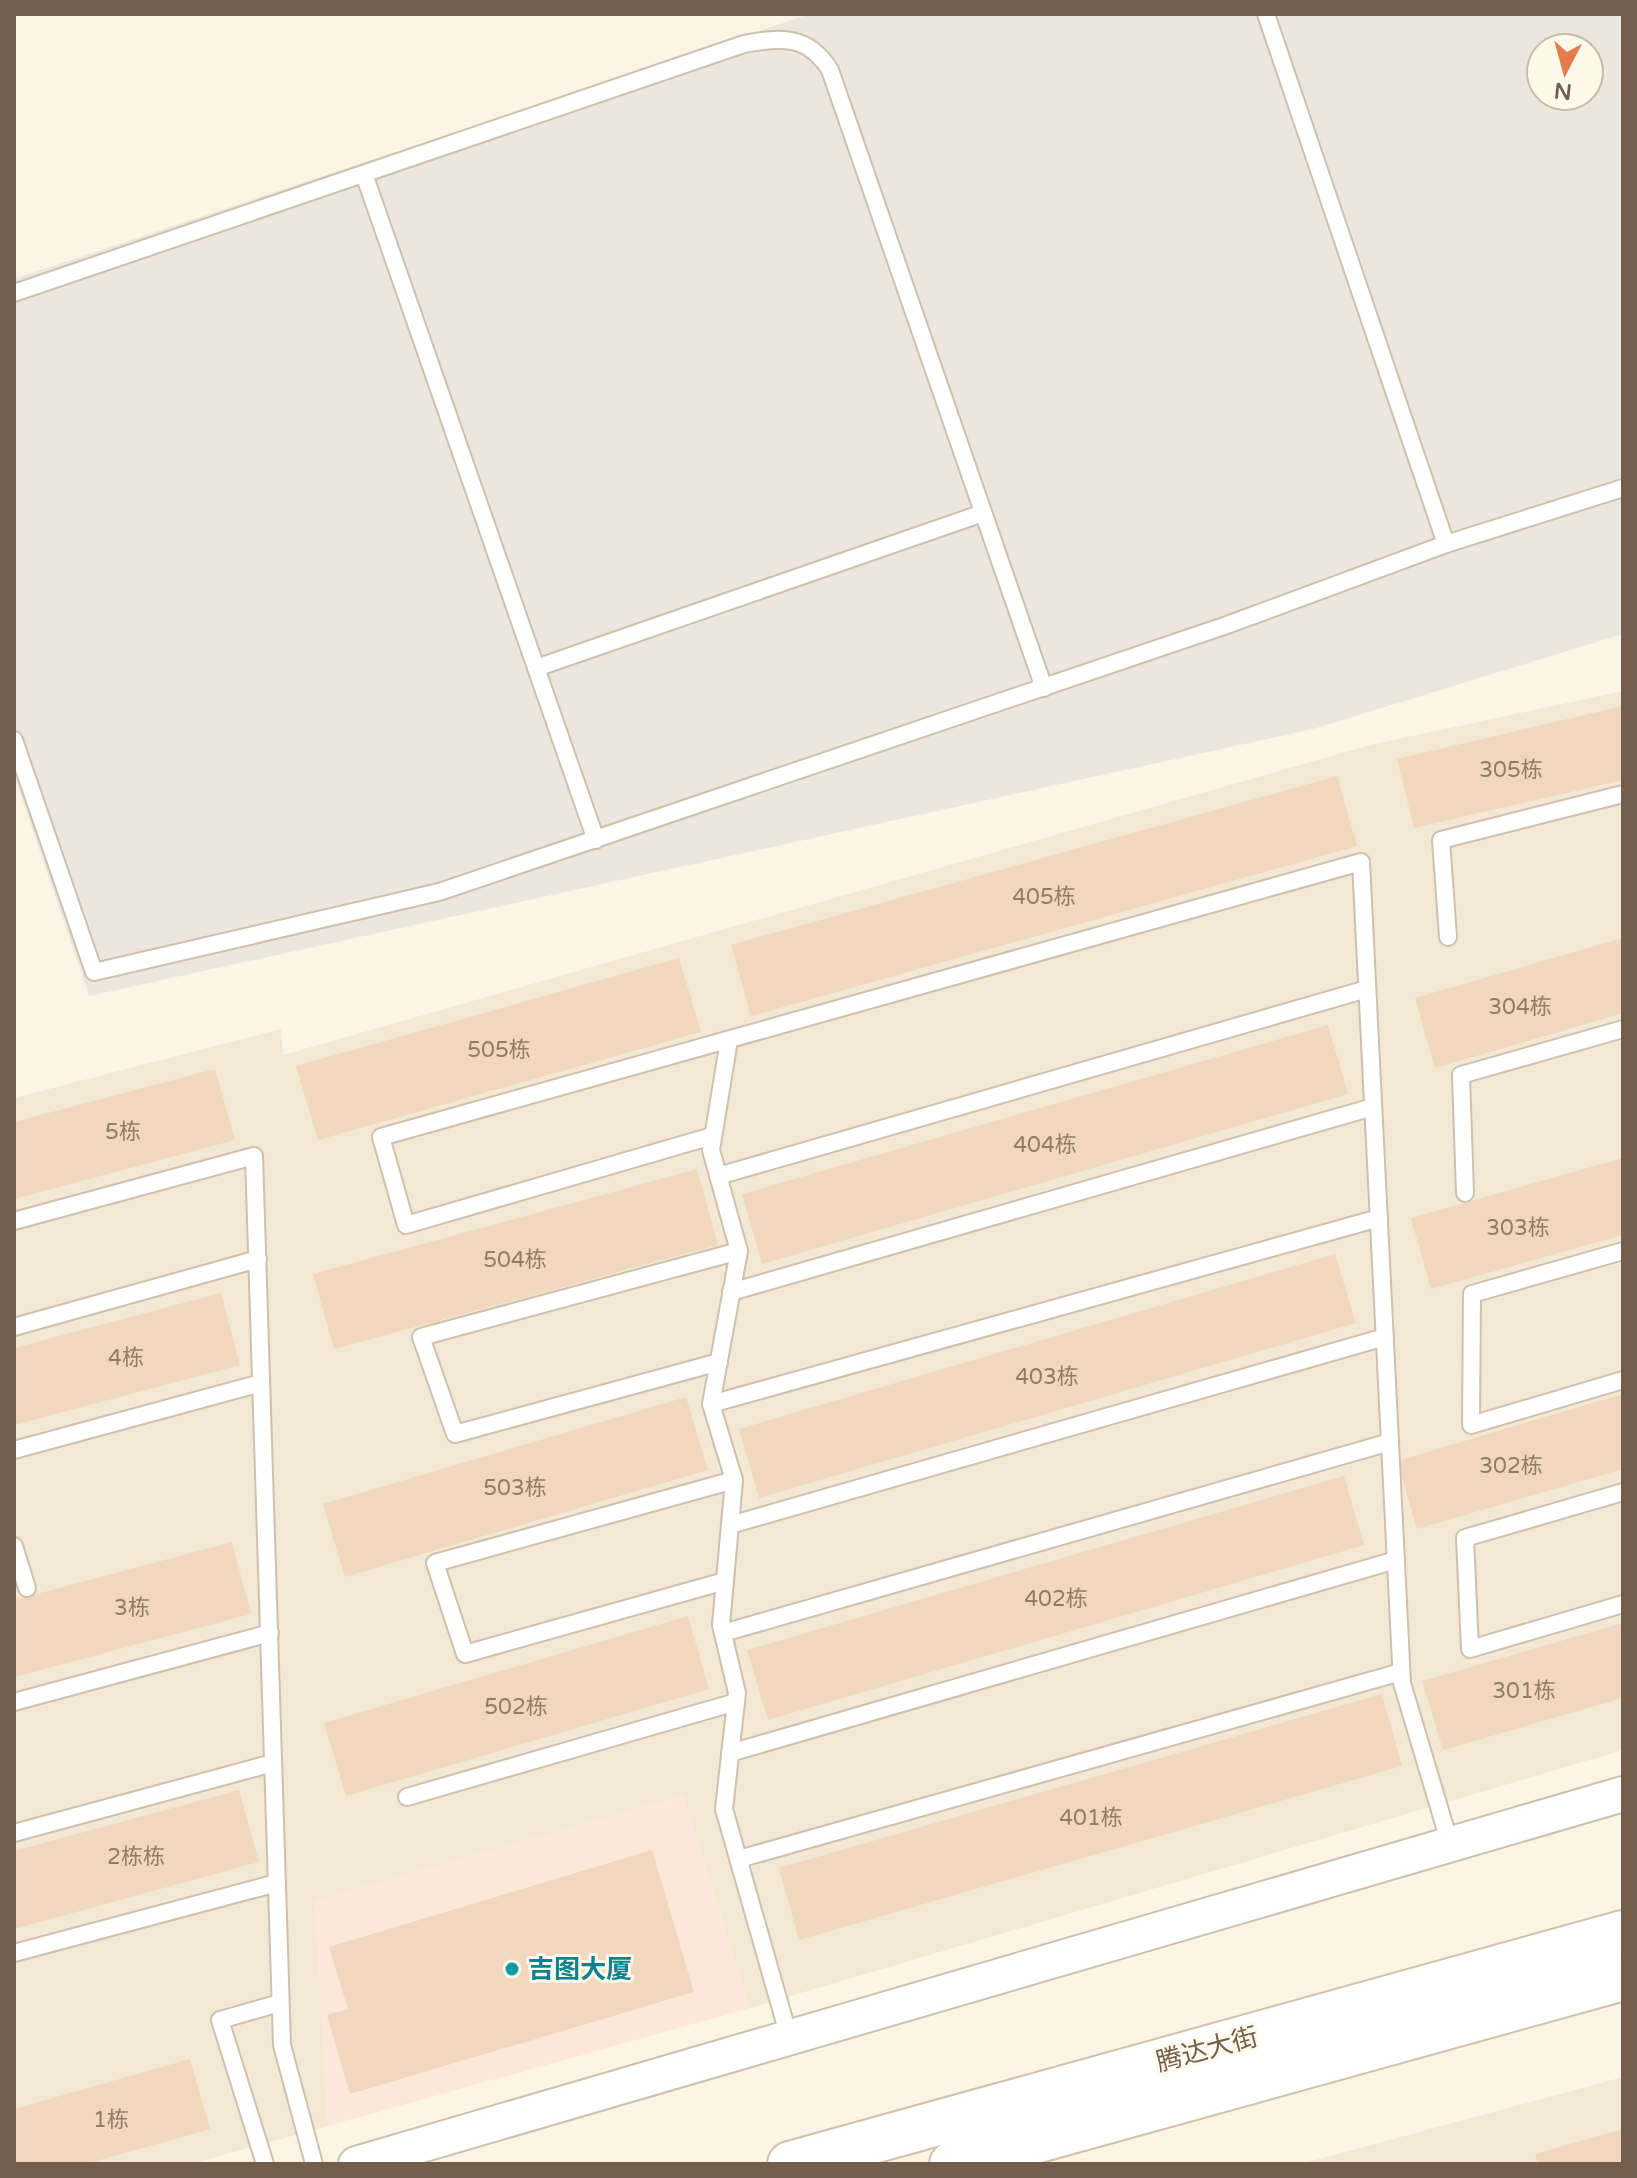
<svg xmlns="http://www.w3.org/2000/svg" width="1637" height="2178" viewBox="0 0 1637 2178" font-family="'Varela Round','Noto Sans SC',sans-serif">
<rect width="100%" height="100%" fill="#fcf5e5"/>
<g fill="#f3e8d3">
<path d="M1623,691V1750L750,2008L683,1796L315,1901L328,2126L190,2164H14V1098L281,1029L283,1055L1370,745Z"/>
<path d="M1623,2077V2164H1300Z"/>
</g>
<path fill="#fce7d9" d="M684,1796L750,2008L328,2126L314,1901Z"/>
<path fill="#ece6df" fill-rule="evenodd" d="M810,14H1623V634L1313,729L89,996L14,775V279ZM1541,48H1589V96H1541Z"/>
<g fill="#f1d7bd">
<path d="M1623,706V780L1414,828L1397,759Z"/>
<path d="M1337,776L1357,846L751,1016L731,945Z"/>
<path d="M1623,938V1013L1435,1068L1415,998Z"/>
<path d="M679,958L701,1032L318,1140L296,1066Z"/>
<path d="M1328,1025L1348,1094L762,1264L742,1194Z"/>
<path d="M215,1069L235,1140L14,1199V1122Z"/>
<path d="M1623,1158V1235L1431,1289L1411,1218Z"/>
<path d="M697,1169L718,1245L334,1349L313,1274Z"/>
<path d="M1335,1254L1356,1323L759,1498L739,1429Z"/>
<path d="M221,1293L240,1365L14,1425V1348Z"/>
<path d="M1623,1394V1469L1417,1529L1397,1461Z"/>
<path d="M686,1397L708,1470L345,1577L323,1504Z"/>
<path d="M1344,1476L1364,1545L768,1720L747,1650Z"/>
<path d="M232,1542L251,1614L14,1677V1600Z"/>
<path d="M688,1616L709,1689L346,1796L324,1723Z"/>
<path d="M1623,1623V1698L1443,1750L1422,1681Z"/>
<path d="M1382,1694L1402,1766L799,1940L779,1868Z"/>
<path d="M239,1790L259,1862L14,1929V1851Z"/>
<path d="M652,1850L694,1992L350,2094L327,2015L348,2009L329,1947Z"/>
<path d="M190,2059L210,2129L86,2164H14V2109Z"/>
<path d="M1623,2129V2164H1538L1535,2154Z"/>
</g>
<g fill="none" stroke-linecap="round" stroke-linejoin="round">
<g stroke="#cfc0ae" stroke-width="20">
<g id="service">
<path d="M1266,14L1446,544"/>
<path d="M364,174L596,840"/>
<path d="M14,293L744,44C782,37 808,35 830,70L1044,688"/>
<path d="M536,668L983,513"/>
<path d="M14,740L94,972L439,892L1227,625L1446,544L1623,488"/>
<path d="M1448,937L1441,840L1623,794"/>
<path d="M729,1040L711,1150L739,1251L711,1404L734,1480L721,1625L737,1693L724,1809L789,2037"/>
<path d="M712,1136L406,1225L381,1137L1361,862L1402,1683L1450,1844"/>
<path d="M718,1176L1367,989"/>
<path d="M1465,1193L1461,1075L1623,1029"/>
<path d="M14,1221L254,1156L282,2045L314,2164"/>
<path d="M1623,1251L1472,1294L1471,1425L1623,1380"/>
<path d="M731,1292L1373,1107"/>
<path d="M14,1327L258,1259"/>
<path d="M719,1362L455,1434L421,1337L739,1251"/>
<path d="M711,1404L1379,1218"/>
<path d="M14,1450L261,1383"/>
<path d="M1623,1492L1465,1538L1470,1649L1623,1604"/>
<path d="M730,1525L1385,1337"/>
<path d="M14,1546L27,1588"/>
<path d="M725,1581L465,1654L435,1563L734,1480"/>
<path d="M723,1633L1390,1442"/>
<path d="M14,1702L270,1633"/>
<path d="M730,1753L1396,1560"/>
<path d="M407,1797L736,1702"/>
<path d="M14,1833L273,1763"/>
<path d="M739,1859L1401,1672"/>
<path d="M14,1953L277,1883"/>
<path d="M265,2164L220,2020L280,2003"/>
</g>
</g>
<g stroke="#cfc0ae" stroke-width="38">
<path id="minor" d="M356,2164L1623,1794"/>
</g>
<g stroke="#d2c0ab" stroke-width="48">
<g id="secondary">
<path d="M790,2164L1623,1933"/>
<path d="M952,2164L1623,1978"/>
</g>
</g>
<use href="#service" stroke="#fff" stroke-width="16"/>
<use href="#minor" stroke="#fff" stroke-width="34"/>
<use href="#secondary" stroke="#fff" stroke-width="44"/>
</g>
<circle fill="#0f9aa8" stroke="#fff9eb" stroke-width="3" cx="512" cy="1969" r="8"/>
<g text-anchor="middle" stroke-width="6" stroke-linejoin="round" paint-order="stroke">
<g font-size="22" fill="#937c67">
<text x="1511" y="777">305栋</text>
<text x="1044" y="904">405栋</text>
<text x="1520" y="1014">304栋</text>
<text x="499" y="1057">505栋</text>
<text x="123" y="1139">5栋</text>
<text x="1045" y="1152">404栋</text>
<text x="1518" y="1235">303栋</text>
<text x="515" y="1267">504栋</text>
<text x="126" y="1365">4栋</text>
<text x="1047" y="1384">403栋</text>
<text x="1511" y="1473">302栋</text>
<text x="515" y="1495">503栋</text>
<text x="1056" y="1606">402栋</text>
<text x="132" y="1615">3栋</text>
<text x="1524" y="1698">301栋</text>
<text x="516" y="1714">502栋</text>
<text x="1091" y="1825">401栋</text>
<text x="136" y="1864">2栋栋</text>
<text x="111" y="2127">1栋</text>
</g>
<g font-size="26" font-weight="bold" fill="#0d838f" stroke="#fff9eb" text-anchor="start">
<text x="528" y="1978">吉图大厦</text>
</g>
<g font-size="26" fill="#745d4a" stroke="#fff9eb">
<text transform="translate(1207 2049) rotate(-15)" y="9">腾达大街</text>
</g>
</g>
<rect width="1637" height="2178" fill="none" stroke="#745d4a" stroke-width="32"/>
<g transform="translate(1565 72) rotate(186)"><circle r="38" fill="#fff9eb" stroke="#c7bbab" stroke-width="2"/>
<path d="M0-6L14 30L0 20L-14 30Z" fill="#e47c4b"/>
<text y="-12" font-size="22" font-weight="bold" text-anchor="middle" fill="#745d4a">N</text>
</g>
</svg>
